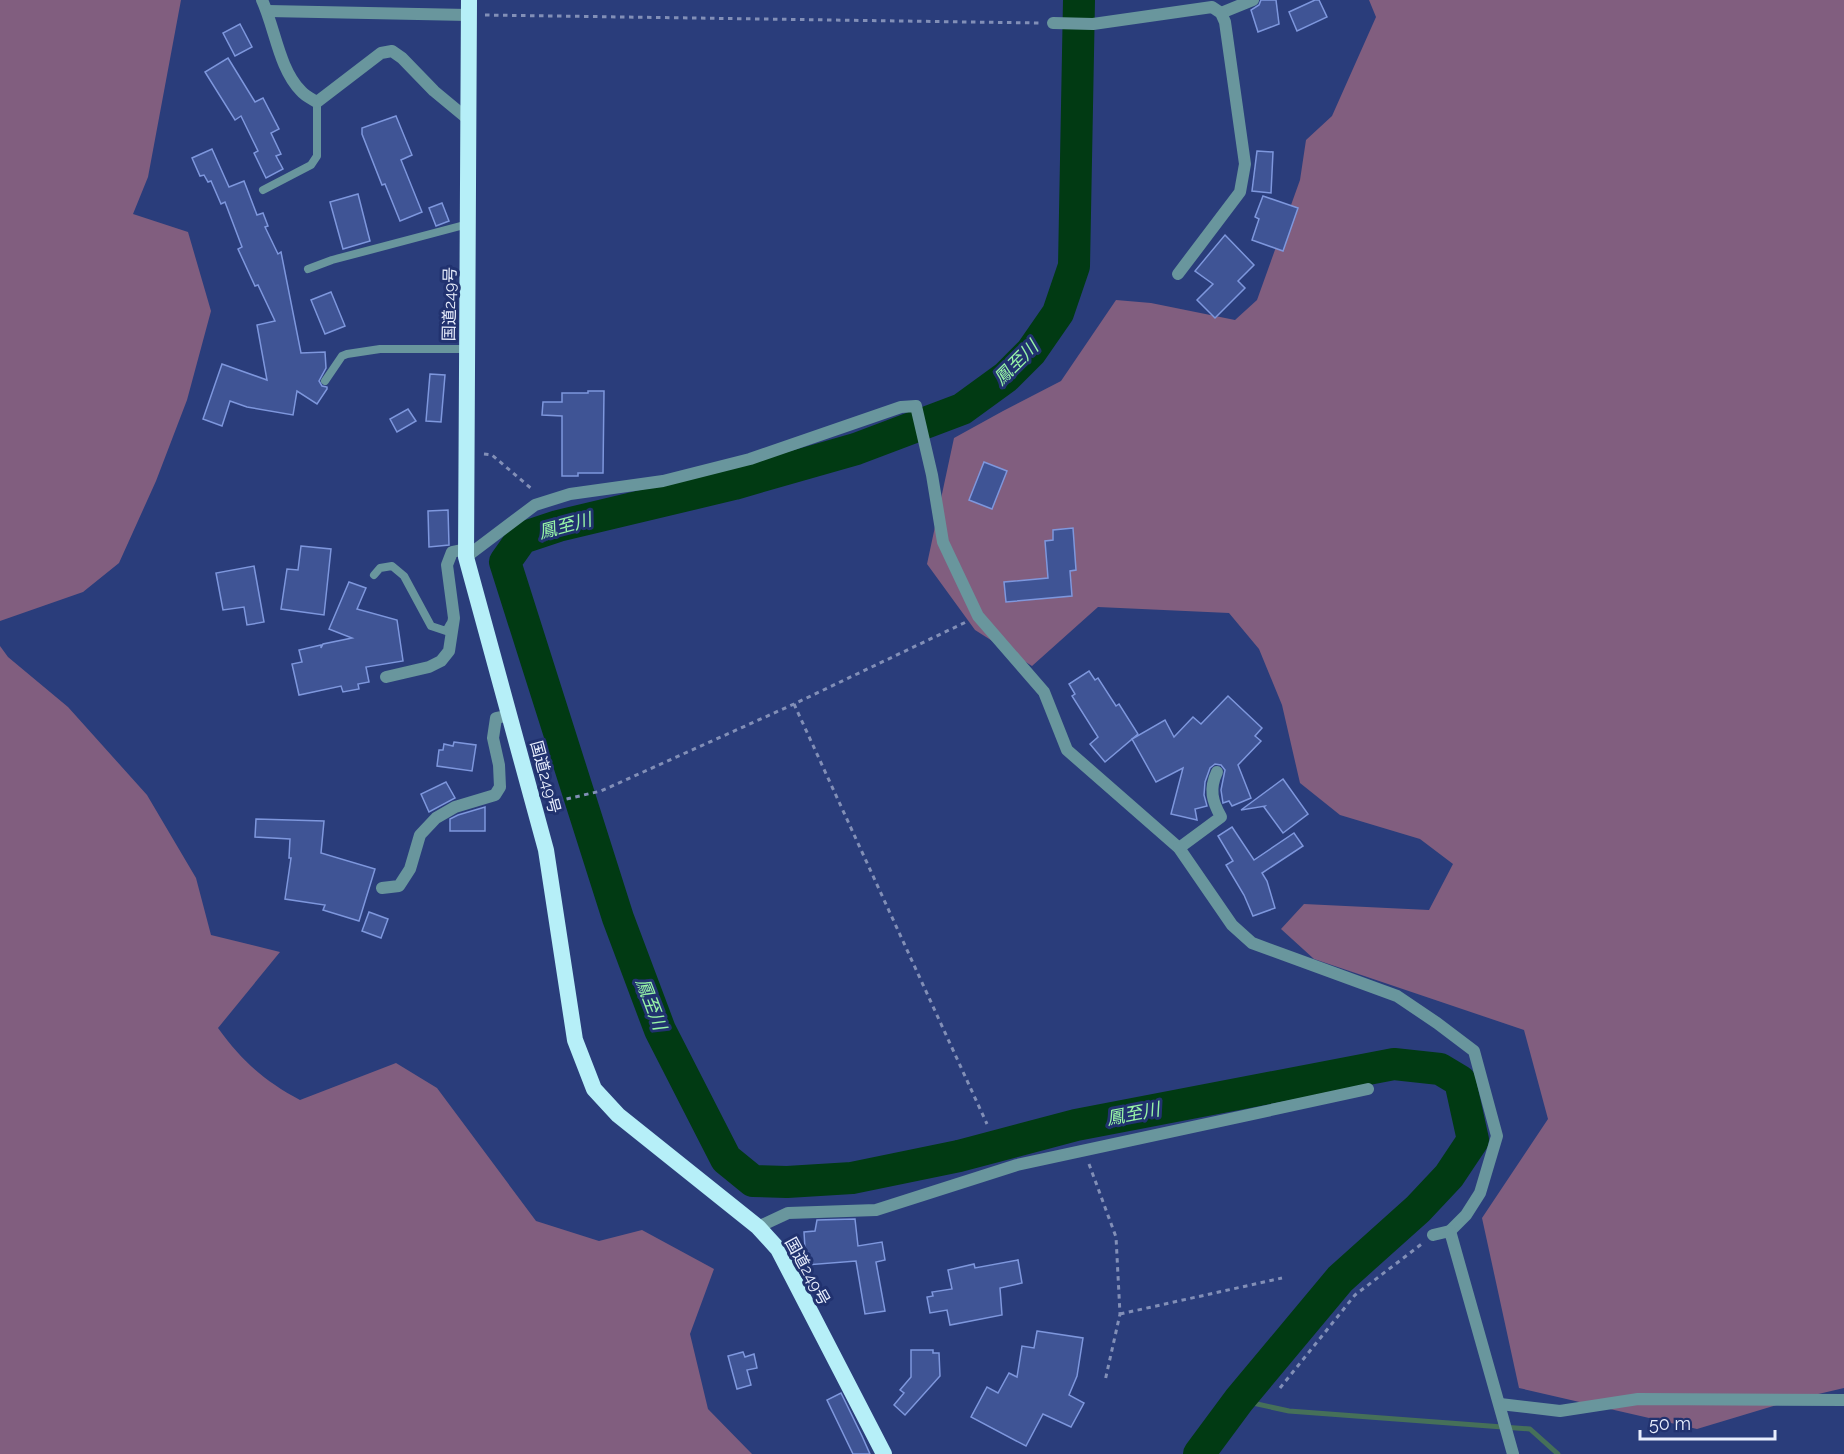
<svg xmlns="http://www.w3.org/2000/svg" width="1844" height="1454" viewBox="0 0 1844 1454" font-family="Raleway,'Noto Sans JP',sans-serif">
<rect width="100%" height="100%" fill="#2a3d7b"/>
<g fill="#815e7f">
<path d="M0,0H181L148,177L133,214L188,232L211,311L187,400L156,481L119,563L83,592L0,621Z"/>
<path d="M1369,0H1844V1388L1797,1399L1697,1429L1519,1388L1482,1218L1548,1119L1524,1030L1314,959L1281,929L1304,904L1429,910L1453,864L1420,839L1340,815L1300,783L1282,705L1259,649L1229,613L1098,607L1032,666L975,630L927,564L954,438L1003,411L1061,381L1116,300L1151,303L1235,320L1257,300L1300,180L1306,140L1332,116L1376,17Z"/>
<path d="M0,646L8,657L68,707L147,795L196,878L211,935L280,952L218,1028C242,1061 264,1081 300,1100L396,1063L437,1088L536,1221L599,1241L642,1230L714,1269L690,1334L708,1409L752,1454H0Z"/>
</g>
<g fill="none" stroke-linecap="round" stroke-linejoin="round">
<path stroke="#467059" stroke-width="5" d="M1239,1400L1289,1411L1530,1429L1558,1454"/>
<path stroke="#013a13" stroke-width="32" d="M1079,0L1074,266L1058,313L1031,352L1006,377L962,409L856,449L734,484L558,526L522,538L505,562L618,918L660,1030L726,1159L753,1181L787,1182L852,1178L959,1156L1076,1125L1394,1064L1440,1069L1460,1081L1473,1140L1449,1176L1418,1209L1340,1279L1239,1400L1199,1454"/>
</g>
<g fill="#3f5495" stroke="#7e97dd" stroke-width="1.5">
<path d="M1261,0H1276L1279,24L1258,32L1251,10L1259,5Z"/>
<path d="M1315,0H1319L1327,17L1297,31L1289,12Z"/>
<path d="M240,24L252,47L235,56L223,33Z"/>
<path d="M228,58L255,102L263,98L279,129L271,133L281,154L276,156L283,169L266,178L254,153L258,151L241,116L235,120L205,72Z"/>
<path d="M396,116L412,155L401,160L422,212L400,221L385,184L382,185L362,134V128Z"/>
<path d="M212,149L229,187L244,181L257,215L263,213L268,226L265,227L278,254L281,252L301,353L325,352L326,368L319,381L322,386L327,387V389L317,404L297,391L293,415L247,407L230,401L222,426L203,419L222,364L267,380L257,325L275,321L258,285L255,286L238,249L242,247L225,202L221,204L211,181L208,182L204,175L200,176L192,158Z"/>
<path d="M1257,151L1273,152L1271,193L1252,191Z"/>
<path d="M358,194L370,241L343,249L330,202Z"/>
<path d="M1263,196L1298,208L1283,251L1252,240L1259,219L1255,217Z"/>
<path d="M442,203L449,221L436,226L429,208Z"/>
<path d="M1225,235L1254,265L1238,281L1245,288L1215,318L1197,300L1213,284L1195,271Z"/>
<path d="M331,292L345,326L325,334L311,300Z"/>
<path d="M430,374L445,375L441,422L426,421Z"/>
<path d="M588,391H604L603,473H578V476H562V416L542,415L543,402H562V393H588Z"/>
<path d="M408,409L416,421L397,432L390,419Z"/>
<path d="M984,462L1007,471L992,509L969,500Z"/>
<path d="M448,510L449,545L429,547L428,511Z"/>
<path d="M1073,528L1076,570L1070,571L1072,596L1006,602L1004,582L1048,578L1045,541L1053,540V530Z"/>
<path d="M301,546L331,549L324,615L281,609L287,569L298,570Z"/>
<path d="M254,566L264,622L247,625L244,607L223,610L216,573Z"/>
<path d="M349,582L366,588L357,609L397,620L403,661L366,667L369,682L358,684L359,689L343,692L341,686L299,695L292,664L302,662L299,650L321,645V648L323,644L352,638L329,629Z"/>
<path d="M1089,671L1095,680L1098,678L1116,706L1119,704L1138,734L1105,762L1090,744L1098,737L1072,696L1075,694L1069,684Z"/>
<path d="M1228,696L1262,728L1255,736L1261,741L1238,765L1251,798L1232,806L1229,801L1223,803L1221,790L1225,770L1221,765L1215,764L1210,768L1205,782L1204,795L1207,806L1195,809L1197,820L1171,814L1183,768L1156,782L1132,739L1165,720L1174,737L1193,717L1201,724Z"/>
<path d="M454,742L476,745L472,771L437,766L439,750H443L444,744L453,746Z"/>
<path d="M1283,779L1308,814L1283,833L1264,807L1265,806L1241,810Z"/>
<path d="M446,782L455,798L429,812L421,794Z"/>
<path d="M485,807V831H450V819L458,815Z"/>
<path d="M256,819L324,821L321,853L375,869L359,921L323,910L325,905L285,899L291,858H289L290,839L255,837Z"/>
<path d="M1232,827L1254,860L1294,833L1303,846L1262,873L1267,881L1275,908L1253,916L1244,895L1226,865L1233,861L1218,836Z"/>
<path d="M369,912L388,919L381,938L362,931Z"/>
<path d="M855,1219L858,1246L882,1242L885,1260L876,1262L885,1311L865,1314L856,1261L806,1265L804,1232L815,1231L817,1220Z"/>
<path d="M1018,1260L1022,1283L1000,1288L1002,1315L950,1325L947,1310L930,1313L927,1297L933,1296L932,1292L952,1289L948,1270L974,1264L975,1268Z"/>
<path d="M1037,1331L1083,1338L1077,1376L1069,1395L1084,1403L1071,1427L1043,1414L1026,1446L971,1417L987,1387L998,1393L1009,1373L1017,1377L1022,1346L1034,1348Z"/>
<path d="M911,1350H933V1353H939L940,1376L905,1415L894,1405L904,1393L900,1390L911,1377Z"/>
<path d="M743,1352L745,1357L754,1354L757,1368L747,1370L751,1385L737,1389L728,1356Z"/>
<path d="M841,1393L862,1436L870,1454H853L827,1400Z"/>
</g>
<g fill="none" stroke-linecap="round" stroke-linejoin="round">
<g stroke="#828fb7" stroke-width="3" stroke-dasharray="4.5 4.5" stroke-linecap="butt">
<path d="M485,15L1039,23"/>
<path d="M484,454L492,455L533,490"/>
<path d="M794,704L987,1124"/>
<path d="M549,803L601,791L794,704L966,622"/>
<path d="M1089,1164L1116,1237L1120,1314L1105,1381"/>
<path d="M1120,1314L1282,1278"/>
<path d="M1280,1388L1355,1295L1423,1243"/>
</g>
<g stroke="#69969d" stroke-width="8">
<path d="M263,190L311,165L317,156V102"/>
<path d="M308,269L332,260L468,224"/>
<path d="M325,381L342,356L347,354L380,349H466"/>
<path d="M374,575L380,568L392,566L404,576L431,626L446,631L450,624"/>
</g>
<g stroke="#69969d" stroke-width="12">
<path d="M262,0C275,28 279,69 301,91C305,96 312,99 317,102L381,53L392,51L402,58L434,91L469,120"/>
<path d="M268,11L468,15"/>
<path d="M1221,13L1253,0"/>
<path d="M1053,23L1093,24L1212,7L1221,13L1225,22L1245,164L1240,192L1178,274"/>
<path d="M466,557L535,505L570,494L663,481L750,459L901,407L916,406L932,475L943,542L978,616L1044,692L1067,750L1179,848L1232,925L1252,943L1397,996L1437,1023L1474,1051L1497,1136L1480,1193L1466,1215L1450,1231"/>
<path d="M386,677L429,667L441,661L449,651L454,618L447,565L452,552L466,549"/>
<path d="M1179,848L1221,817C1212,801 1209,789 1217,772"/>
<path d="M382,888L399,886L410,869L420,835L436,818L455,807L495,795L500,787L499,765L493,738L496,718L510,715"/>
<path d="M758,1227L788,1213L876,1210L1017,1165L1368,1089"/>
<path d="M1433,1235L1450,1231L1513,1454"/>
<path d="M1500,1404L1560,1411L1638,1399L1844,1400"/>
</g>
<path stroke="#b6eff8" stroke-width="16" d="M469,0L466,557L546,850L575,1040L594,1089L618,1115L758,1227L778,1249L884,1454"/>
</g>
<g text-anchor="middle" stroke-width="6" stroke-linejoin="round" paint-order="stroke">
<g font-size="16" fill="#e8eefd" stroke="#21326f">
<text transform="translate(449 304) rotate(-89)" y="6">国道249号</text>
<text transform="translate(546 777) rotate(75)" y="6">国道249号</text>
<text transform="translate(808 1271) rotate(61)" y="6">国道249号</text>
</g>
<g font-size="18" font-style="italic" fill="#98f5a7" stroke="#21326f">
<text transform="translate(1016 363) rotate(-45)" y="6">鳳至川</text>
<text transform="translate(565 526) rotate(-15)" y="6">鳳至川</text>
<text transform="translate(651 1004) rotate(69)" y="6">鳳至川</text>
<text transform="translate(1133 1114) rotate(-11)" y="6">鳳至川</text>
</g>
</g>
<path d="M1640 1430v9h135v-9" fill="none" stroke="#e8eefd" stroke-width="3"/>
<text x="1649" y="1430" font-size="18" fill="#e8eefd" stroke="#21326f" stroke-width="4.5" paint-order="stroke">50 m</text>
</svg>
